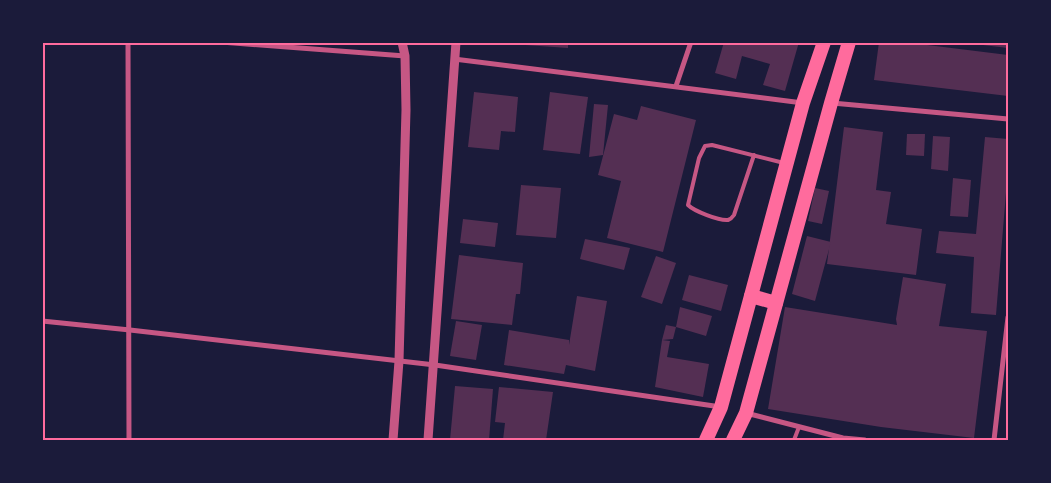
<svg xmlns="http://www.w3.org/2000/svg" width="1051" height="483" viewBox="0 0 1051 483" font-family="Commissioner,sans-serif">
<rect width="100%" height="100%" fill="#1b1b3a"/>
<g fill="#542f53">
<path d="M511,42H568V48L511,44Z"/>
<path d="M724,42H799L785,91L763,85L770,64L742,56L736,79L715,73Z"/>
<path d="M879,42H903L1008,55V96L874,80Z"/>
<path d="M984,42H1008V48L983,45Z"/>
<path d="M474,92L518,97L515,132L501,131L499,150L468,147Z"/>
<path d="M550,92L588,97L580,154L543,150Z"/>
<path d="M594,104L608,105L603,155L589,157Z"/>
<path d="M641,106L696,120L663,252L607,238L621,181L598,175L614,114L637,120Z"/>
<path d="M844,127L883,132L876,190L891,192L886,224L922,229L916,275L827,264Z"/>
<path d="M907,134H925L924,156L906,155Z"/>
<path d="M933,136L950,137L948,171L931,169Z"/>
<path d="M985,137L1008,139V168L996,315L971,313L974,257L936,253L939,231L976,234Z"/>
<path d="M953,178L971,180L968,217L950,216Z"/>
<path d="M521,185L561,188L556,238L516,235Z"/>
<path d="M815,188L829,191L822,224L808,221Z"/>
<path d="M463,219L498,223L495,247L460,243Z"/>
<path d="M807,236L831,242L815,301L792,294Z"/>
<path d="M585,239L630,248L624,270L580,259Z"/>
<path d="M459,255L523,263L520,294H516L512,325L451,319Z"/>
<path d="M656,256L676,263L662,304L641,297Z"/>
<path d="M689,275L728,285L721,311L682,300Z"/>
<path d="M903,277L946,284L939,326L987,331L974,438L881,427L768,409L785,307L897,325L896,319Z"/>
<path d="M577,296L607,301L595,371L566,365L564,374L504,365L509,330L569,340V345Z"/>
<path d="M680,307L712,316L706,336L676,327Z"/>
<path d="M456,321L482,325L476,360L450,356Z"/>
<path d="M666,325L676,327L673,339L662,340Z"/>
<path d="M662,340L670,341L667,357L709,364L703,397L655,387Z"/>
<path d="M455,386L493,389L489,440H450Z"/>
<path d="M499,387L553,392L546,440H503L505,423L495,422Z"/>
</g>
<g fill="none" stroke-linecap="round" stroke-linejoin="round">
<g stroke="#c65784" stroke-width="4">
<path d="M754,155L734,215C732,218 731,219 728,220C719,221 694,211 688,205L699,158L705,146L712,145L784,163"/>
<path d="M794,440L799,427"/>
</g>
<g stroke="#c65784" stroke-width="5">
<path d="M128,42L129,440"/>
<path d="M221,42L405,56"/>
<path d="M454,59L803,103"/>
<path d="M676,86L691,42"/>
<path d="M832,103L1008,119"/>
<path d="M42,321L130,330L435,365L721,407"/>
<path d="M746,413L843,438L865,440"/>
<path d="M994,440L1008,317"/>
</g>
<g stroke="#c65784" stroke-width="9">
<path d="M393,440L399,361L406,110L405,56L402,42"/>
<path d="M428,440L456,42"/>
</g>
<g stroke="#ff6b9d" stroke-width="14">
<path d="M751,296L776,303"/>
<path d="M706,440L721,407L803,103L824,42"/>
<path d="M733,440L746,413L831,103L849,42"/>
</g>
</g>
<rect width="1051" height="483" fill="none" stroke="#1b1b3a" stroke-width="88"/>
<rect x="44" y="44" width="963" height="395" fill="none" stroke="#ff6b9d" stroke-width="2"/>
</svg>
